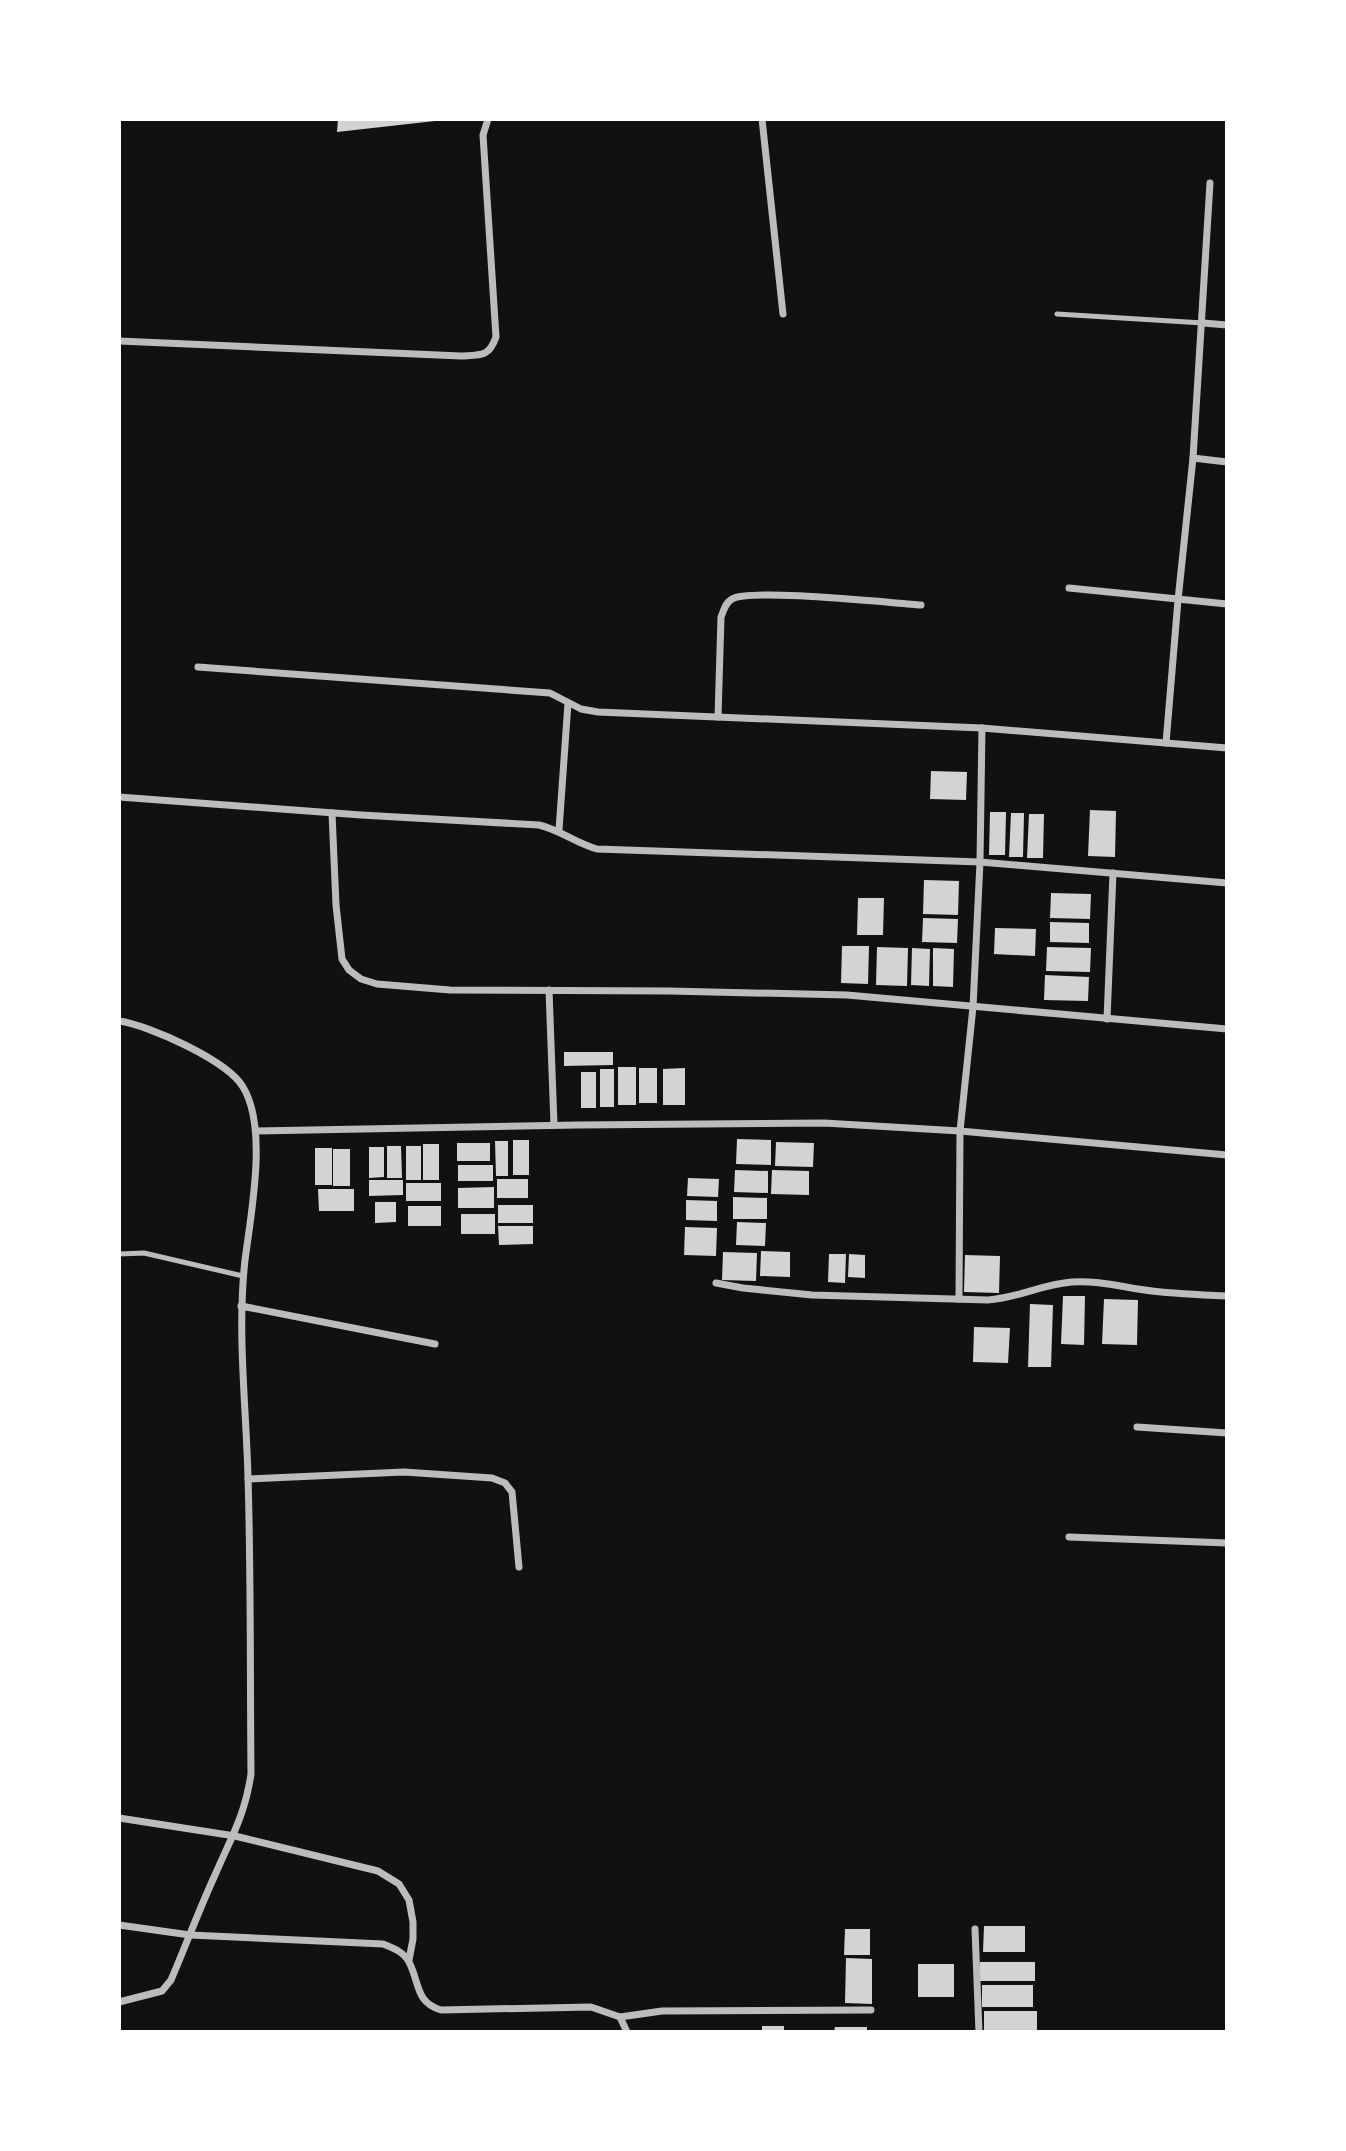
<svg xmlns="http://www.w3.org/2000/svg" width="1346" height="2151" viewBox="0 0 1346 2151" font-family="'Archivo Narrow',sans-serif">
<rect width="100%" height="100%" fill="#111"/>
<g fill="#d3d3d3">
<path d="M338,119H435V121L337,132Z"/>
<path d="M931,771L967,772L966,800L930,799Z"/>
<path d="M1090,810L1116,811L1115,857L1088,856Z"/>
<path d="M990,812H1006L1005,855H989Z"/>
<path d="M1011,813H1024L1023,857H1009Z"/>
<path d="M1029,814H1044L1043,858H1027Z"/>
<path d="M924,880L959,881L958,915L923,914Z"/>
<path d="M1051,893L1091,894L1090,919L1050,918Z"/>
<path d="M858,898H884L883,935H857Z"/>
<path d="M923,918L958,919L957,943L922,942Z"/>
<path d="M1050,922L1089,923V943L1050,942Z"/>
<path d="M995,928L1036,929L1035,956L994,954Z"/>
<path d="M842,946H869L868,984L841,983Z"/>
<path d="M877,947L908,948L907,986L876,985Z"/>
<path d="M1047,947L1091,948L1090,972L1046,971Z"/>
<path d="M912,948L930,949L929,986L911,985Z"/>
<path d="M933,948L954,949L953,987L933,986Z"/>
<path d="M1045,975L1089,977L1088,1001L1044,1000Z"/>
<path d="M564,1052H613V1065L564,1066Z"/>
<rect x="618" y="1067" width="18" height="38"/>
<rect x="639" y="1068" width="18" height="35"/>
<path d="M685,1068V1105H663V1069Z"/>
<rect x="600" y="1069" width="14" height="38"/>
<rect x="581" y="1072" width="15" height="36"/>
<path d="M737,1139L771,1140V1165L736,1164Z"/>
<rect x="513" y="1140" width="16" height="35"/>
<path d="M495,1141H508V1176H496Z"/>
<path d="M776,1142L814,1143L813,1167L775,1166Z"/>
<rect x="457" y="1143" width="33" height="18"/>
<rect x="423" y="1144" width="16" height="36"/>
<path d="M387,1146H401L402,1178H387Z"/>
<rect x="406" y="1146" width="15" height="34"/>
<path d="M369,1147H384V1177L369,1178Z"/>
<rect x="315" y="1148" width="17" height="37"/>
<rect x="333" y="1149" width="17" height="37"/>
<rect x="458" y="1165" width="35" height="16"/>
<path d="M735,1170L768,1171V1193L734,1192Z"/>
<path d="M772,1170L809,1171V1195L771,1194Z"/>
<path d="M688,1178L719,1179L718,1197L687,1196Z"/>
<rect x="497" y="1179" width="31" height="19"/>
<path d="M369,1180H403V1195L369,1196Z"/>
<rect x="406" y="1183" width="35" height="18"/>
<path d="M494,1187V1208H458V1188Z"/>
<path d="M318,1189H354V1211H319Z"/>
<path d="M733,1197L767,1198V1219H733Z"/>
<path d="M686,1200L717,1201V1221L686,1220Z"/>
<path d="M375,1202H396V1222L375,1223Z"/>
<rect x="498" y="1205" width="35" height="18"/>
<rect x="408" y="1206" width="33" height="20"/>
<rect x="461" y="1214" width="34" height="20"/>
<path d="M737,1222L766,1223L765,1246L736,1245Z"/>
<path d="M498,1226H533V1244L499,1245Z"/>
<path d="M685,1227L717,1228L716,1256L684,1255Z"/>
<path d="M761,1251L790,1252V1277L760,1276Z"/>
<path d="M723,1252L757,1253L756,1281L722,1280Z"/>
<path d="M829,1254H846L845,1283L828,1282Z"/>
<path d="M849,1254L865,1255V1278L848,1277Z"/>
<path d="M965,1255L1000,1256L999,1293L964,1292Z"/>
<path d="M1063,1296H1085L1084,1345L1061,1344Z"/>
<path d="M1104,1299L1138,1300L1137,1345L1102,1344Z"/>
<path d="M1030,1304L1053,1305L1051,1367H1028Z"/>
<path d="M974,1327L1010,1328L1008,1363L973,1362Z"/>
<path d="M984,1926H1025V1952H983Z"/>
<path d="M845,1929H870V1955H844Z"/>
<path d="M846,1958L872,1959V2004L845,2003Z"/>
<rect x="980" y="1962" width="55" height="19"/>
<rect x="918" y="1964" width="36" height="33"/>
<rect x="982" y="1985" width="51" height="22"/>
<rect x="984" y="2011" width="53" height="20"/>
<rect x="762" y="2026" width="22" height="6"/>
<path d="M835,2027H867V2032H834Z"/>
</g>
<g fill="none" stroke-linecap="round" stroke-linejoin="round">
<g stroke="#bcbcbc" stroke-width="5">
<path d="M1057,314L1203,323"/>
<path d="M119,1254L144,1253L243,1276"/>
</g>
<g stroke="#bcbcbc" stroke-width="7">
<path d="M762,119L783,314"/>
<path d="M1203,323L1227,325"/>
<path d="M119,341L461,356C481,355 489,357 496,337L483,135L488,119"/>
<path d="M1193,458L1227,462"/>
<path d="M1069,588L1227,604"/>
<path d="M198,667L550,693L581,709L598,712L982,728L1227,748"/>
<path d="M718,717L721,617C724,610 725,603 732,599C751,588 890,603 921,605"/>
<path d="M1166,743L1178,600L1193,458L1210,183"/>
<path d="M119,797L361,815L539,825C560,830 576,843 597,849L980,862L1227,883"/>
<path d="M332,813L336,905L342,959L349,970L361,979L377,984L450,990L669,991L847,995L1227,1029"/>
<path d="M559,830L568,703"/>
<path d="M549,990L554,1125"/>
<path d="M1107,1019L1113,873"/>
<path d="M119,1021C149,1025 228,1061 243,1087C268,1128 251,1213 245,1260C237,1332 246,1404 248,1477C251,1576 250,1675 251,1774C245,1815 231,1838 215,1875C199,1910 186,1945 171,1980L162,1991L119,2002"/>
<path d="M256,1131L578,1125L824,1123L960,1131L1227,1155"/>
<path d="M716,1283L743,1288L812,1295L988,1300C1019,1298 1042,1284 1072,1282C1098,1280 1126,1288 1152,1291C1177,1294 1202,1295 1227,1296"/>
<path d="M959,1299L960,1131L973,1007L980,862L982,728"/>
<path d="M241,1306L435,1344"/>
<path d="M1137,1427L1227,1433"/>
<path d="M248,1479L404,1472L492,1478L505,1483L512,1492L519,1567"/>
<path d="M1069,1537L1227,1543"/>
<path d="M119,1818L235,1836L378,1871L399,1884L409,1900L413,1922V1939L409,1960"/>
<path d="M119,1925L190,1935L383,1944C393,1948 404,1952 409,1962C420,1983 415,2002 441,2010L591,2007L620,2017L627,2032"/>
<path d="M975,1929L979,2032"/>
<path d="M620,2017L662,2011L871,2010"/>
</g>
</g>
<rect width="1346" height="2151" fill="none" stroke="#ffffff" stroke-width="242"/>
</svg>
